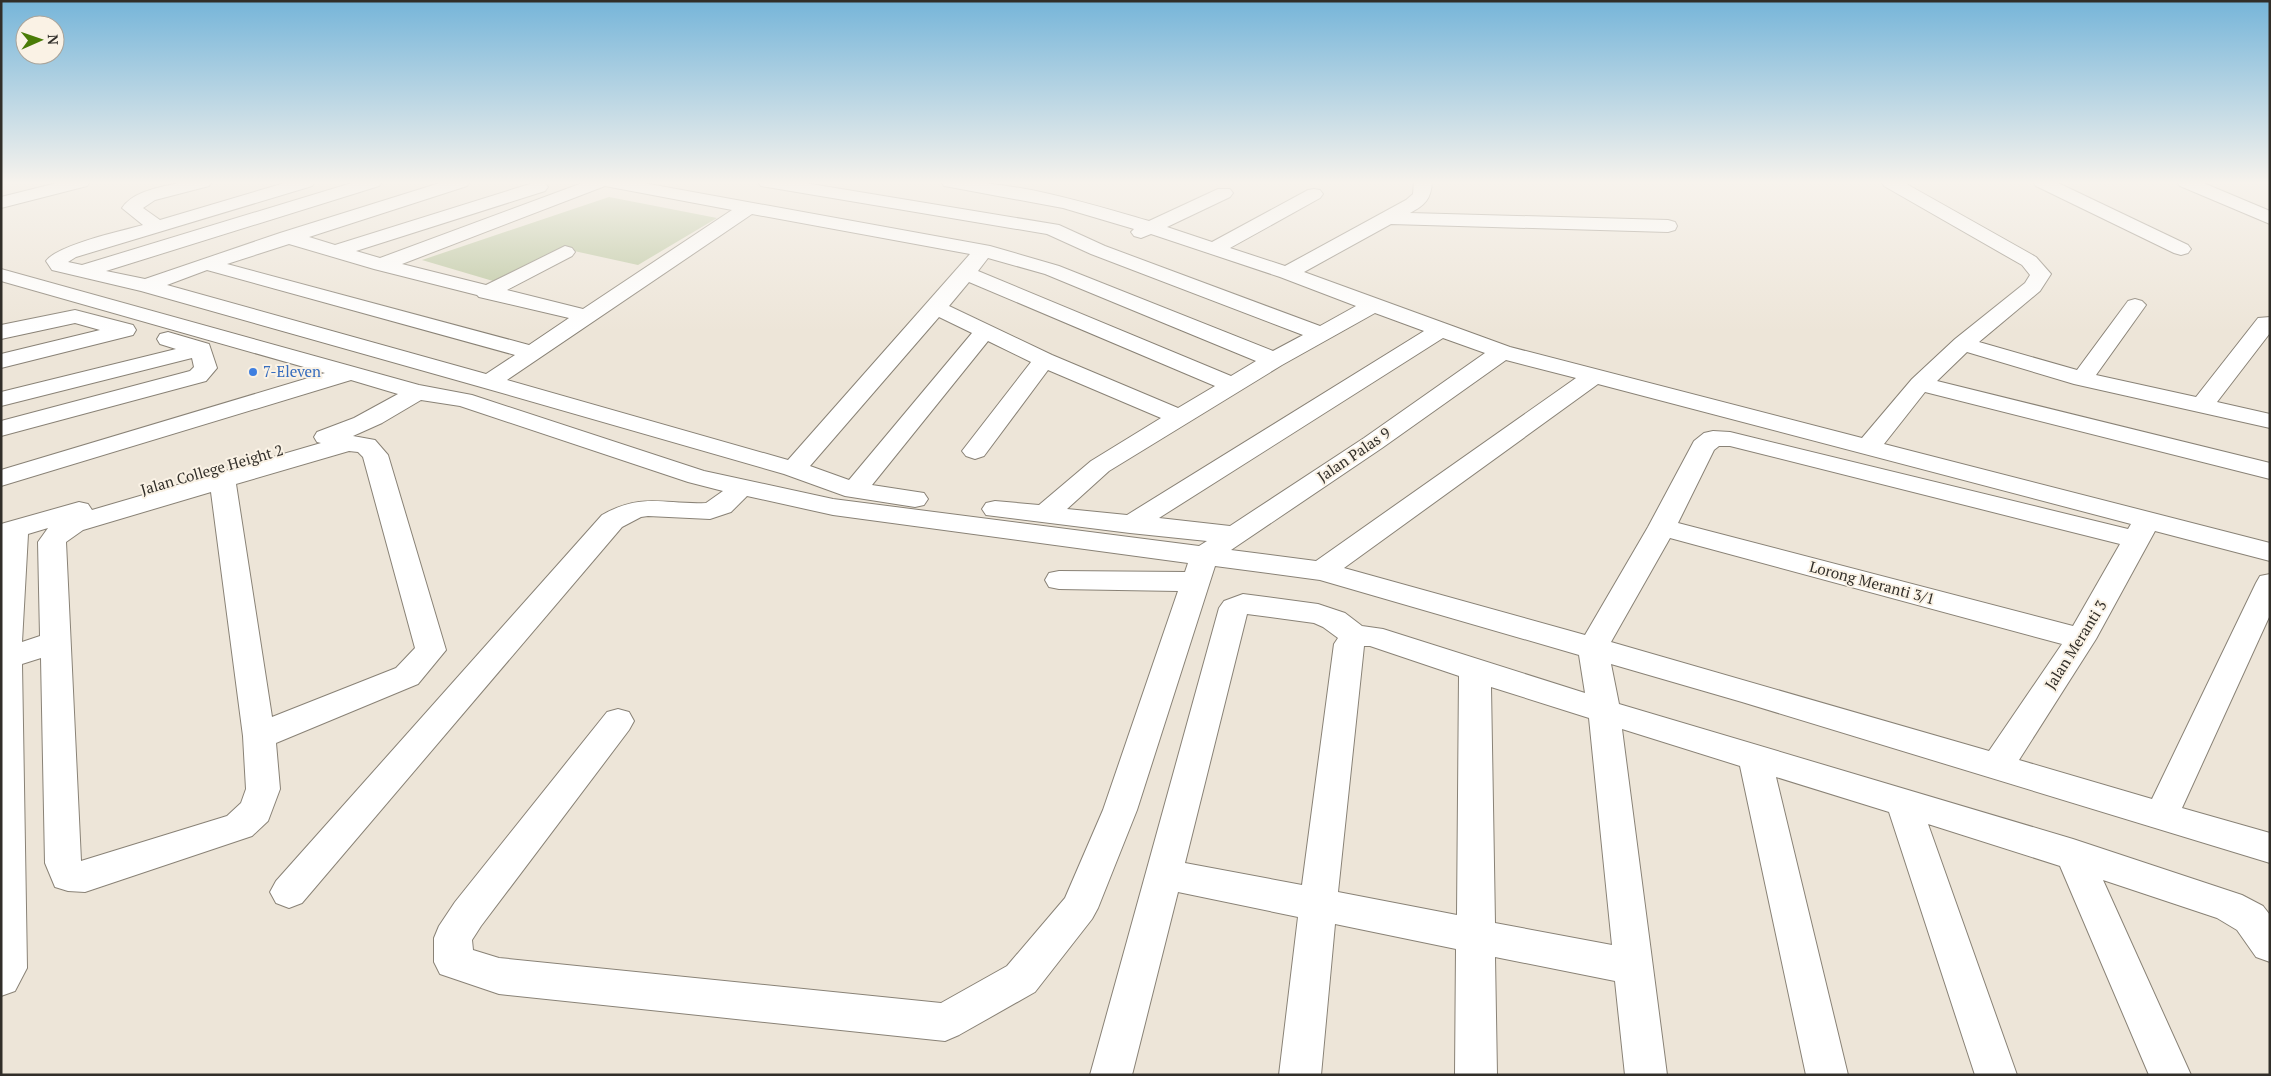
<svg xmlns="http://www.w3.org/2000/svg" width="2271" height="1076" viewBox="0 0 2271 1076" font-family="'PT Serif',serif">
<rect width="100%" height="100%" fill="#ede5d8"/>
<path fill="#b9c59d" d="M609,197L717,218L638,265L565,249L493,281L422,260Z"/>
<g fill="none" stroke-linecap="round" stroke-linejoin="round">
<g stroke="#898276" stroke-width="2">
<g id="minor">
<path d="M61,182H90L87,186L1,208V197Z"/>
<path d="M183,182H212L209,186L155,200L143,208L160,220L288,182H315L312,186L76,257L68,262L82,265L355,182H382L379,186L106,271L145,279L280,233L443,182H470L467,186L309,237L335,245L533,183H545L548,187L545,191L356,251L380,258L585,182H638L990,246L1059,266L1273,351L1303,335L1091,254L1047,234L767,187L761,186L758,182H799L1059,225L1105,246L1320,326L1356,306L1280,277L1151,234L1141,238L1134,236L1131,232L1134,229L1063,208L950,187L944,186L941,182C1011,179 1082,202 1149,221L1218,189H1230L1233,193L1230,197L1167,227L1212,242L1308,190L1314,189L1320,190L1323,194L1320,198L1230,248L1285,266L1406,200L1413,194L1414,182H1432C1431,199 1425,205 1410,213L1668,220L1675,222L1677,226L1675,230L1668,232L1391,224L1304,272L1510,347L1862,438L1912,379L1955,339L2025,283L2030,275L2022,265L1884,186L1881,182H1903L2036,257L2051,274L2040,291L1979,342L2077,370L2128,301L2135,299L2142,301L2146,305L2096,375L2196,397L2258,318L2270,317V333L2217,402L2270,414V428L2074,384L1967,352L1937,381L2270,463V479L1925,392L1884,444L2270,543V561L2155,531L2096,639L2019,760L2152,799L2256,583L2260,576L2270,574V615L2182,808L2270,833V863L1742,702L1611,664L1619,704L2073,839L2242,895L2263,906L2270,915V962L2256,957L2237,930L2217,918L2103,880L2191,1075H2149L2060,866L1928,824L2017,1075H1975L1889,812L1776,777L1848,1075H1806L1740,766L1622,729L1667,1075H1625L1615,981L1495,957L1497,1075H1455L1456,949L1335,924L1321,1075H1279L1298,917L1178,892L1132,1075H1090L1219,608L1224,601L1243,594L1318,604L1345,613L1362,626L1383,629L1585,693L1579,655L1320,580L1215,566L1137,810L1098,908L1092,919L1035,992L959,1035L945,1041L499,994L440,974L434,962V938L439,926L455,902L607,712L618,709L629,712L634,721L629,730L481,926L472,940L473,950L499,958L941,1003L1007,966L1065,898L1103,810L1178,591L1059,589L1049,587L1045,580L1049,573L1059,571L1185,572L1188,563L833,515L747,496L731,512L710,519L648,516L641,517L622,527L302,903L289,908L276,903L270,892L276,881L602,515C643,492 664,505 706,503L723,491L688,482L460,406L421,400L382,423L353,436L375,440L388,455L446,650L418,684L276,743L280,789L268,821L252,836L85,892L68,891L55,887L45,863L41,658L22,664L27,968L15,991L1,996V524L79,502L88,504L92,510L321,443L317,442L314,437L317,432L354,418L398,394L351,380L1,486V470L325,373L1,281V269L419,385L472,395L704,471L833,499L1199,546L1207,541L1130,533L986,515L982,509L986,503L995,501L1039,505L1091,461L1161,418L1048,370L984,456L975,459L966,456L962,451L1031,362L988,341L872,485L924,493L928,499L924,505L915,507L845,496L784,474L481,387L141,291L52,270L46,261C57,245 122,231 143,225L122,208C134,190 163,187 183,182ZM605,186L732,210L583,309L507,290L572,256L575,252L572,248L565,246L486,285L402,264ZM752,214L970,254L788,460L507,380ZM289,244L374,269L477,295L479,297L569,318L529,345L227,264ZM988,258L1045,274L1256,361L1231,376L978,271ZM207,270L515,355L486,374L167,285ZM969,282L1215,386L1178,408L1052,355L949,306ZM1375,313L1424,331L1127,515L1067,509L1109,471L1282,365ZM939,317L972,333L849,480L810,466ZM1443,338L1485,353L1364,438L1230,526L1159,518ZM1506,360L1576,378L1316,561L1231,550L1382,448ZM1598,384L2131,524L2128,529L1730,432L1713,431L1704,433L1694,441L1648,527L1585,635L1344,568ZM1719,446H1730L2120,544L2073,626L1678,523L1714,450ZM349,451L358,452L363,457L415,648L396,668L272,717L236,484ZM211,492L243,736L246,789L241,803L227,816L81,861L66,542L83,530ZM48,528L38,542L40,636L22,642L28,534ZM1670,538L2062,644L1989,751L1611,642ZM1247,614L1314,623L1323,627L1338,638L1334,644L1302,885L1185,863ZM1364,646H1370L1459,676L1457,915L1338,892ZM1491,687L1589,718L1612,945L1495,923Z"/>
<path d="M2033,182H2056L2188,245L2191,249L2188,253L2181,255L2174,253L2036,186Z"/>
<path d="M2177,182H2201L2270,211V224L2180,186Z"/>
<path d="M75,310L133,325L136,330L133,335L1,368V354L100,330L75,323L1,339V325Z"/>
<path d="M168,332L209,344L217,368L206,381L1,436V421L190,371L194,367L192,358L1,406V392L176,349L160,344L157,339L160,334Z"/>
</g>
</g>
<use href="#minor" fill="#fff" fill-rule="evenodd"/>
</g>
<linearGradient id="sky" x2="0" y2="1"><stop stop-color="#76b5d9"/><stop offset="0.55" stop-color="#f7f3ed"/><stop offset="1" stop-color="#f7f3ed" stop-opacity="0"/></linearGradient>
<rect width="2271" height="332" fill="url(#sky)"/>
<circle fill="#3f7fe0" stroke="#faf2e5" stroke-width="2" cx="253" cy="372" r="5"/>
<g text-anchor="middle" stroke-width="4" stroke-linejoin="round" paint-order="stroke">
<g font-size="15" fill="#366cbe" stroke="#faf2e5" text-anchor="start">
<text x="263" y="377">7-Eleven</text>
</g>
<g font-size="15" fill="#312e29" stroke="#faf2e5">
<text transform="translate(1354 455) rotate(-34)" y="5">Jalan Palas 9</text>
<text transform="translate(212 470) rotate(-16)" y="5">Jalan College Height 2</text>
<text transform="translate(1872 583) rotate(15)" y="5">Lorong Meranti 3/1</text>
<text transform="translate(2076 645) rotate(-58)" y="5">Jalan Meranti 3</text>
</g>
</g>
<rect width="2271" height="1076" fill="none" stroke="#312e29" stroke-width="5"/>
<g transform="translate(40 40) rotate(88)"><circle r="24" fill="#faf2e5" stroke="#aaa49a"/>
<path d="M0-4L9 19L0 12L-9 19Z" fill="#4a7c07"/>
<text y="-8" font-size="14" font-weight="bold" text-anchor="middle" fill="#312e29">N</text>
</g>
</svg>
